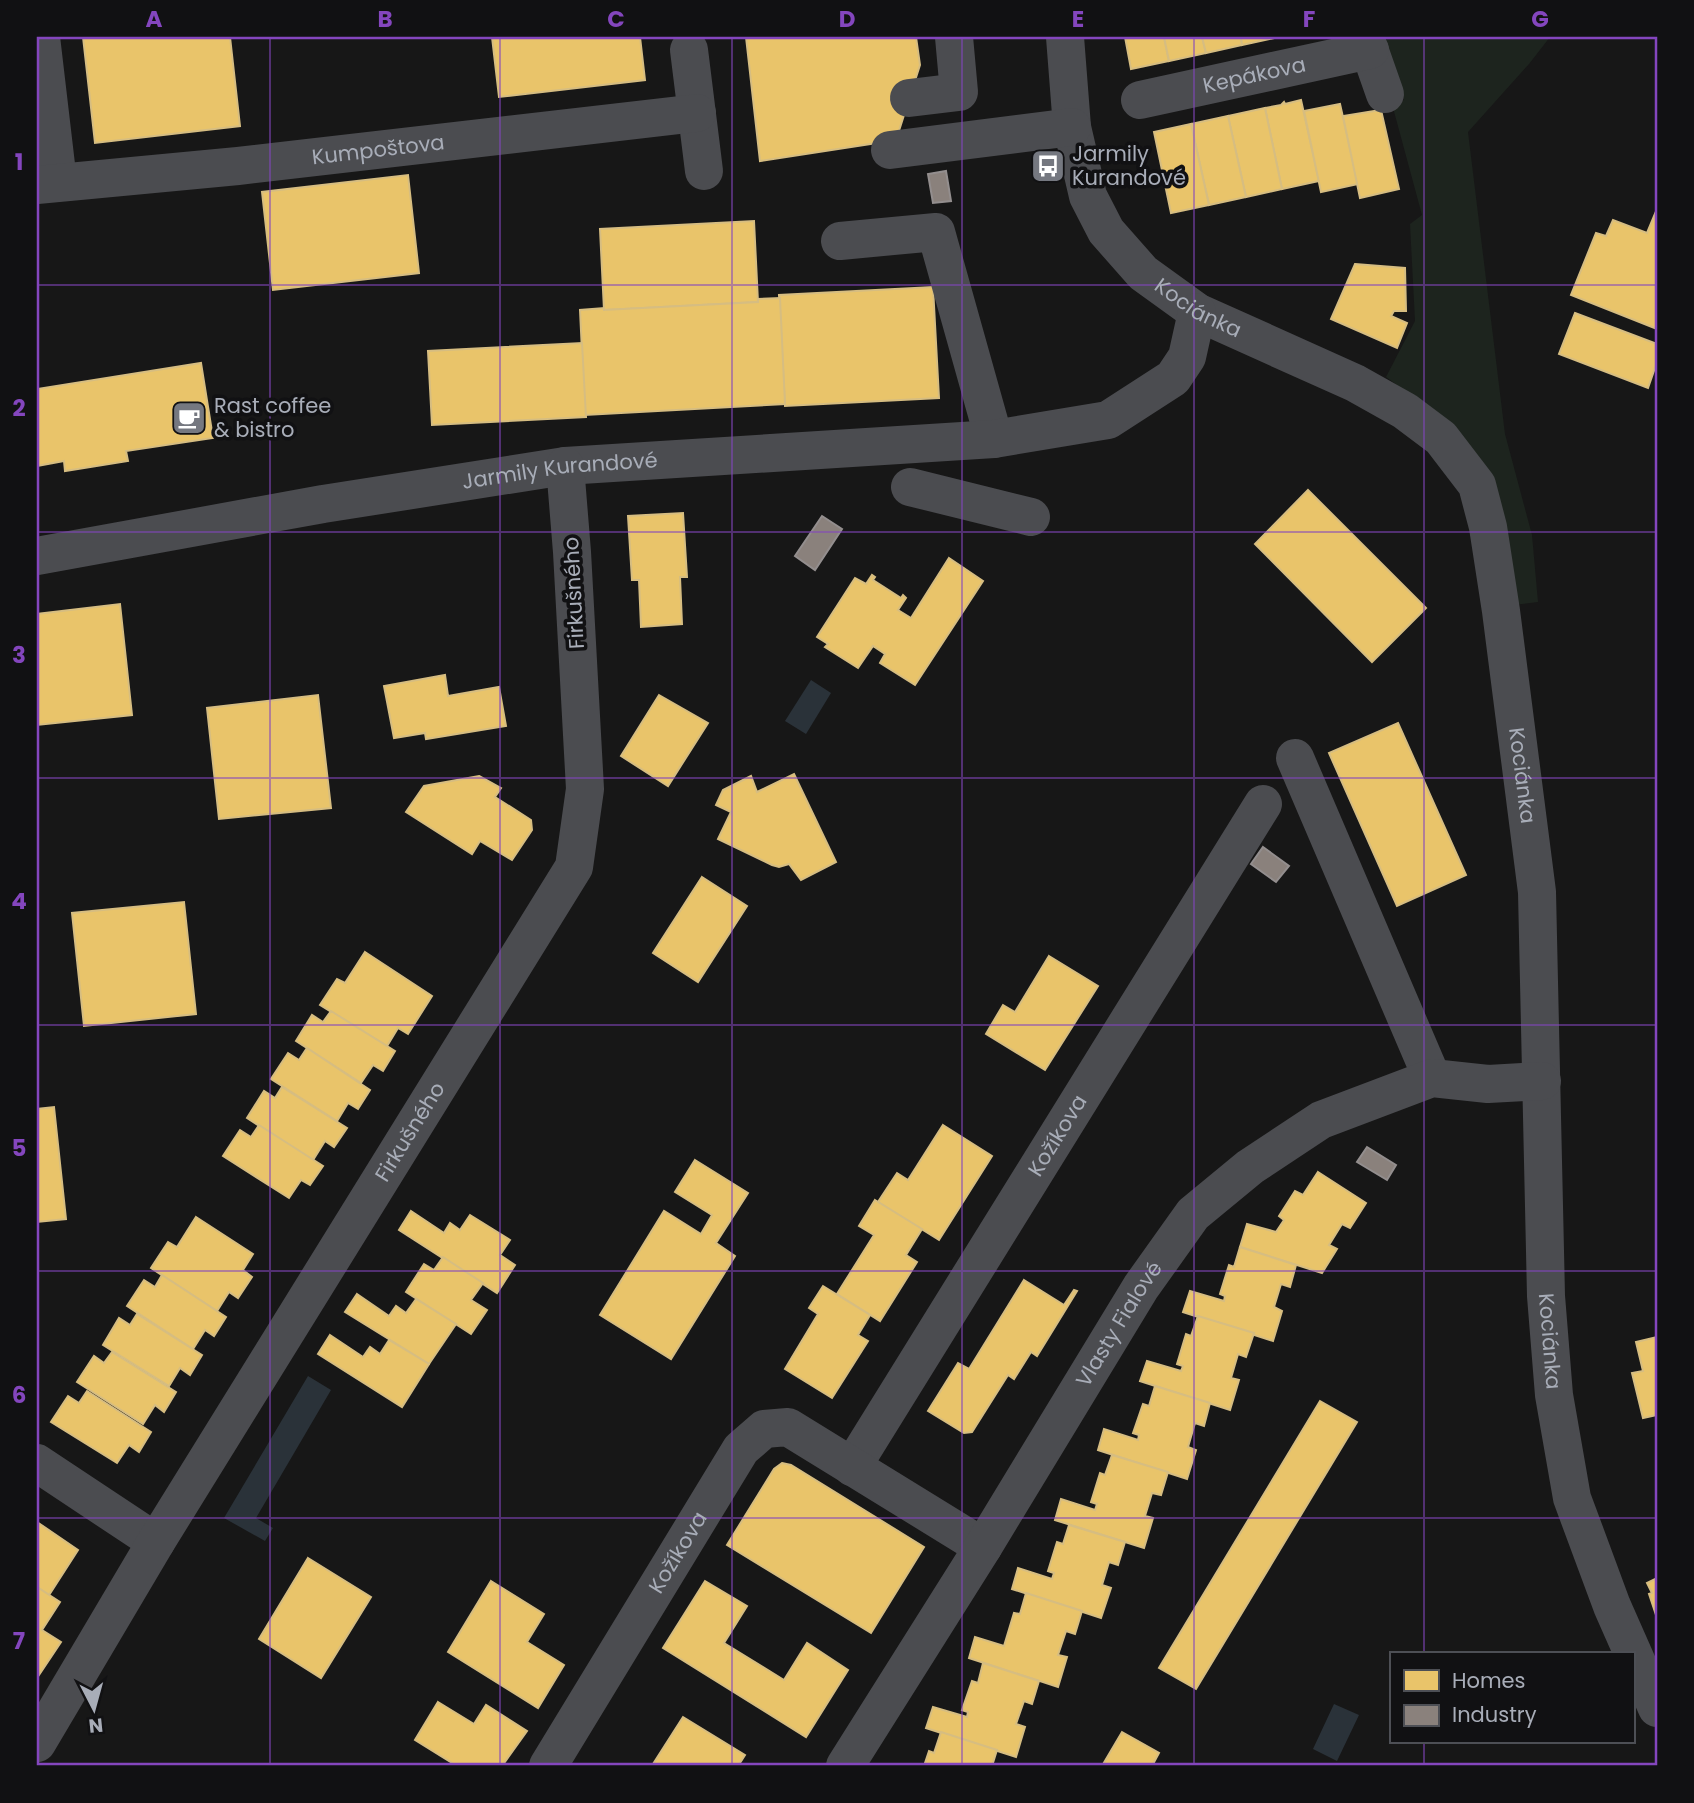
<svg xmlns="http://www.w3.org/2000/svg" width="1694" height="1803" viewBox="0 0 1694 1803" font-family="Poppins,sans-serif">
<rect width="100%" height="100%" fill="#171717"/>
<path fill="#1d241e" d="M1380,37H1550L1529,64L1468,132L1505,434L1532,535L1538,602L1514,605L1419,401L1386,377L1415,321L1410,224L1422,215L1392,104L1404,100Z"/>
<g fill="#2a3239">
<path d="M811,680L831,693L806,734L785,721Z"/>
<path d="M308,1376L331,1390L256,1518L273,1528L265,1541L224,1518Z"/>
<path d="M1334,1704L1359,1715L1337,1761L1313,1749Z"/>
</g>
<g fill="#e9c46a" stroke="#d6bd81" stroke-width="2">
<path d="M83,37H230L240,126L95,143Z"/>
<path d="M492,37H640L645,80L499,97Z"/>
<path d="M746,37H916L920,65L896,140L760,161Z"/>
<path d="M1125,37H1164L1169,61L1131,69Z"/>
<path d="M1164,37H1202L1206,53L1169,61Z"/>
<path d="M1202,37H1241L1242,45L1206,53Z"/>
<path d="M1241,37H1279L1242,45Z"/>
<path d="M1301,100L1319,181L1282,189L1265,108L1281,105L1284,102L1285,104Z"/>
<path d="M1340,104L1358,184L1321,192L1304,111Z"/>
<path d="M1265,108L1282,189L1246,197L1228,116Z"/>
<path d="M1381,110L1399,189L1360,198L1343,116Z"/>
<path d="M1228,116L1246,197L1209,205L1191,124Z"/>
<path d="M1191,124L1209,205L1171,213L1154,132Z"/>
<path d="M408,175L419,273L273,290L262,192Z"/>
<path d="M1657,209V329L1571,295L1596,233L1606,236L1613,220L1647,233Z"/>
<path d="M754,221L758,302L604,310L600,229Z"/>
<path d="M1355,264L1405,268L1406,311H1394L1391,316L1407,323L1397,348L1331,319Z"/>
<path d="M933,287L939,398L785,406L779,295Z"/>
<path d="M780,298L785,404L585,415L580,310L604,308V310L758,302V299Z"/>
<path d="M1575,313L1657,344V362L1648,388L1559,354Z"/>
<path d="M582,343L586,417L432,425L428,351Z"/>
<path d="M201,363L213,438L126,451L128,461L65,471L64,461L37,466V389Z"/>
<path d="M1308,490L1426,608L1372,662L1255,544Z"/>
<path d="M683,513L687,577H680L682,624L641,627L639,580H632L628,516Z"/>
<path d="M949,558L983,581L915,685L880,663L885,654L873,646L858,668L825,647L828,644L817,637L855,578L866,584L872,575L875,577L873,580L901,598L903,595L906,598L898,610L911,618Z"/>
<path d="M120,604L132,715L37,725V614Z"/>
<path d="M445,675L448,696L499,687L506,726L426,739L425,733L394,738L384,686Z"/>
<path d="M318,695L331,808L219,819L207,708Z"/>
<path d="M659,695L708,723L668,786L621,756Z"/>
<path d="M1398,723L1466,875L1397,906L1329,753Z"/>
<path d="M794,774L836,862L801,880L789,864L779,867L772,865L718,839L731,812L716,805L723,790L751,776L757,792Z"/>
<path d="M479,776L501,788L495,797L531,820L532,830L512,860L480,841L472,854L406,812L424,786Z"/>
<path d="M702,877L747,906L698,982L653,953Z"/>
<path d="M184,902L196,1014L84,1026L72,913Z"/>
<path d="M365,952L432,996L408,1034L398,1028L387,1046L320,1005L337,979L345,983Z"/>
<path d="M1049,956L1098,986L1045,1070L986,1034L1003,1005L1015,1012Z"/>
<path d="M331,1011L395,1051L383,1071L373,1065L361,1083L296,1041L312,1015L323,1022Z"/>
<path d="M307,1048L370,1090L358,1109L348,1103L337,1121L271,1079L288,1053L299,1060Z"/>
<path d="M282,1087L347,1128L334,1147L325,1141L313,1160L247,1118L264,1091L275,1098Z"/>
<path d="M54,1107L66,1219L37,1222V1109Z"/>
<path d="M259,1125L323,1166L310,1185L301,1180L289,1198L223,1156L240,1130L251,1137Z"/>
<path d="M943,1125L992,1156L939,1240L878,1202L897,1173L908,1180Z"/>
<path d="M695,1160L748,1193L716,1243L735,1256L671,1359L600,1315L664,1211L701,1234L712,1215L675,1192Z"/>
<path d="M1318,1172L1366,1203L1350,1228L1342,1224L1329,1245L1337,1249L1322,1273L1240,1247L1247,1224L1276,1232L1284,1220L1279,1216L1295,1191L1303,1195Z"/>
<path d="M875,1200L922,1229L906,1255L917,1262L880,1321L837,1294L874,1235L859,1226Z"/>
<path d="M411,1211L444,1233L450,1223L460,1230L470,1215L510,1240L500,1255L515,1265L497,1293L399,1230Z"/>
<path d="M196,1217L253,1254L243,1270L252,1277L238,1298L229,1292L217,1311L151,1268L168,1242L177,1247Z"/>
<path d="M1240,1247L1296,1265L1290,1287L1281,1284L1274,1307L1282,1311L1273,1341L1183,1312L1190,1291L1224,1301L1225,1296L1220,1294L1229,1265L1234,1267Z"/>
<path d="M443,1257L483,1283L471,1300L487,1310L471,1334L406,1292L424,1264L434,1270Z"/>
<path d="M162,1275L226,1317L214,1336L205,1330L193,1349L127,1306L144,1280L155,1287Z"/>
<path d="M1024,1280L1064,1305L1074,1290L1077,1291L1037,1356L1031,1352L1014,1379L1008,1375L972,1432L964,1433L928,1411L958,1363L969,1369Z"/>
<path d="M823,1286L870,1315L858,1335L868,1341L832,1398L785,1369L818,1314L809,1308Z"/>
<path d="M357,1294L389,1316L396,1306L406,1313L416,1299L456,1324L429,1364L345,1312Z"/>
<path d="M137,1314L202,1355L190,1375L180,1368L169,1386L103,1345L119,1318L130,1325Z"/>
<path d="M1198,1316L1254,1333L1246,1357L1238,1354L1231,1378L1239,1380L1230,1410L1140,1381L1147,1361L1181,1371L1183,1366L1177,1364L1186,1334L1191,1336Z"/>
<path d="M330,1335L363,1357L370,1347L380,1354L389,1340L429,1364L402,1407L318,1354Z"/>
<path d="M1657,1337V1415L1643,1418L1632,1373L1643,1371L1636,1342Z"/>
<path d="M112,1352L176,1392L164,1412L155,1405L143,1424L77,1382L94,1356L104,1363Z"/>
<path d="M1155,1386L1210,1403L1204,1426L1195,1423L1188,1447L1196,1450L1187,1479L1098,1450L1104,1429L1138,1440L1139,1435L1133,1433L1143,1404L1149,1406Z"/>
<path d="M87,1391L151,1432L139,1452L129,1445L117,1463L51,1422L68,1396L79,1403Z"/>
<path d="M1320,1401L1357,1422L1196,1689L1159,1668Z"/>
<path d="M1112,1455L1168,1472L1161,1495L1152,1493L1145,1516L1153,1518L1144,1548L1055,1520L1061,1499L1095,1510L1097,1504L1091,1502L1100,1473L1105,1475Z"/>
<path d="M782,1463L791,1465L924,1547L871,1633L727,1545L774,1469Z"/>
<path d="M37,1522L78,1550L49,1595L37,1587Z"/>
<path d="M1069,1525L1125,1542L1118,1565L1109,1562L1102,1585L1111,1588L1101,1618L1012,1589L1018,1568L1052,1579L1054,1573L1048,1571L1057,1542L1063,1544Z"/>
<path d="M308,1558L371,1597L321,1678L259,1639Z"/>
<path d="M1657,1578V1618L1649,1594L1652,1593L1647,1583Z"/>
<path d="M491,1581L544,1614L527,1642L564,1665L538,1708L448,1652Z"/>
<path d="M705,1581L747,1606L724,1643L784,1680L807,1643L848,1670L806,1737L663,1648Z"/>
<path d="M37,1587L60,1602L42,1630L61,1642L37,1678Z"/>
<path d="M1026,1593L1082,1611L1075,1634L1066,1631L1058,1655L1067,1657L1058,1687L969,1658L975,1637L1004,1646L1014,1613L1020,1614Z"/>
<path d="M983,1663L1039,1681L1032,1704L1024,1701L1016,1724L1025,1727L1016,1757L926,1728L933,1707L967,1717L968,1712L962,1710L972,1681L978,1683Z"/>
<path d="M438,1702L474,1724L486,1705L527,1731L502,1766H457L415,1740Z"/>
<path d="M683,1717L745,1755L738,1766L653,1764Z"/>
<path d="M941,1732L997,1750L992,1766H924L929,1751L934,1753Z"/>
<path d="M1122,1732L1159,1753L1152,1766H1102Z"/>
</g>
<g fill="#8a817c" stroke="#938e8e" stroke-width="2">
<path d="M946,171L951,201L933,203L928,174Z"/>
<path d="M822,516L842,529L815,570L795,556Z"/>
<path d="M1263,847L1289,866L1276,882L1251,864Z"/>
<path d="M1367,1147L1396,1165L1387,1180L1357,1162Z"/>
</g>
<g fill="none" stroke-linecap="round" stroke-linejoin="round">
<g stroke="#4b4c50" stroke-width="38">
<path d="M41,37L58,182"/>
<path id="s1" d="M1065,37L1072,127L1088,196L1106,231L1143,273L1197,312L1355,383L1405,411L1441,438L1477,485L1488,527L1501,611L1537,892L1546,1296L1554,1395L1572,1498L1612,1606L1657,1708"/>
<path d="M1365,37L1385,94"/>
<path d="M689,50L704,171"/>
<path d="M909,98L959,92L954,37"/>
<path id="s2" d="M1140,100L1370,50"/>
<path d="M890,150L1072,127"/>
<path id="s3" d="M37,185L238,166L697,113"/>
<path d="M840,241L936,232L994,439"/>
<path d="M910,487L1031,517"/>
<path id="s4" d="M37,556L323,504L565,466L994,439L1108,420L1173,378L1187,357L1197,312"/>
<path d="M1295,758L1432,1078"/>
<path d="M37,1463L156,1542"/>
<path id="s5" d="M852,1467L1263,804"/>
<path id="s6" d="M37,1743L156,1542L574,867L585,789L572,552L565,466"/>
<path id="s7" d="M548,1766L741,1449L764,1429L788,1427L983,1547"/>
<path id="s8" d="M845,1766L983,1547L1141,1287L1193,1214L1250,1167L1321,1120L1432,1078L1488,1084L1542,1081"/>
</g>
</g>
<path fill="none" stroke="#8446be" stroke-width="2" stroke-opacity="0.55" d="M270,37V1766M500,37V1766M732,37V1766M962,37V1766M1194,37V1766M1424,37V1654M37,285H1657M37,532H1657M37,778H1657M37,1025H1657M37,1271H1657M37,1518H1657M1424,1742V1766"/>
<defs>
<g id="bus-square" transform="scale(1.75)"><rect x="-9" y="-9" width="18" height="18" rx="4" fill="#757880" stroke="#111113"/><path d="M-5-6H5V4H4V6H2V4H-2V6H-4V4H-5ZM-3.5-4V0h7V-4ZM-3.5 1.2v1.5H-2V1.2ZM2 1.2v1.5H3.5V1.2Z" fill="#fff"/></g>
<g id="cafe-square" transform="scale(1.75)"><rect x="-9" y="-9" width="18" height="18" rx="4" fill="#757880" stroke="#111113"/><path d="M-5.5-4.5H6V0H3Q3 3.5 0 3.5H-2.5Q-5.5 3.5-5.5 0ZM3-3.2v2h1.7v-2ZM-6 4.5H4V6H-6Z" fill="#fff"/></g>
</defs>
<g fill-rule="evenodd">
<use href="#bus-square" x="1048" y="166"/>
<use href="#cafe-square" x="189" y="418"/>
</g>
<g text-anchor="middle" stroke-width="7" stroke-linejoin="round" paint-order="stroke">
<g font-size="21" fill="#a8adb8" stroke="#111113">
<text dy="7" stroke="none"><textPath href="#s2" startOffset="117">Kepákova</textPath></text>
<text dy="7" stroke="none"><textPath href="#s3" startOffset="343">Kumpoštova</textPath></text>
<text dy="7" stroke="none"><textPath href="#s1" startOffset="322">Kociánka</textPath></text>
<text dy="7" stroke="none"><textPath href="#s4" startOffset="530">Jarmily Kurandové</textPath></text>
<text transform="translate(574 593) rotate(-93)" y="7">Firkušného</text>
<text dy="7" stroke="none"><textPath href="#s1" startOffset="952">Kociánka</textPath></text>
<text dy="7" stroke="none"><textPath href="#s6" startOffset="716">Firkušného</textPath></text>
<text dy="7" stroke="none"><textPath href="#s5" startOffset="390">Kožíkova</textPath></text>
<text dy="7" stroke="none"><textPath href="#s8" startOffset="520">Vlasty Fialové</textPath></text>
<text dy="7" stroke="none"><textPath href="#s1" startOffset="1519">Kociánka</textPath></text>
<text dy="7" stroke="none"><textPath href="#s7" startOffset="250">Kožíkova</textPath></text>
</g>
<g font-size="21" fill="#a8adb8" stroke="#111113" text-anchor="start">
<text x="1072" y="161">Jarmily<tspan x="1072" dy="24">Kurandové</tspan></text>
<text x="214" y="413">Rast coffee<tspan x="214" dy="24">&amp; bistro</tspan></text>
</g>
</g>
<rect width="1694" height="1803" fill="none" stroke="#111113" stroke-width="77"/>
<rect x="1390" y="1652" width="245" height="91" fill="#111113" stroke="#4d4f55" stroke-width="2"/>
<rect x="1404" y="1670" width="35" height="21" fill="#e9c46a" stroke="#4d4f55" stroke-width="2"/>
<text x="1452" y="1688" font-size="21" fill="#a8adb8">Homes</text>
<rect x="1404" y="1705" width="35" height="21" fill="#8a817c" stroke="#4d4f55" stroke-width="2"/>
<text x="1452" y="1722" font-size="21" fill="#a8adb8">Industry</text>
<g transform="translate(94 1709) rotate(174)" stroke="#111113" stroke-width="5" paint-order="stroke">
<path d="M0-5L12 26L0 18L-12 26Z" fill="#a8adb8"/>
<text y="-10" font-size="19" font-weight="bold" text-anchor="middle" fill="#a8adb8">N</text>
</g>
<rect x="38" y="38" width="1618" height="1726" fill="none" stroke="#8446be" stroke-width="2.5"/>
<g font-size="23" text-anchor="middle" font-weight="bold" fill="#8446be">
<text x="154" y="27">A</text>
<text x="385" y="27">B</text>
<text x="616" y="27">C</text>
<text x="847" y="27">D</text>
<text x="1078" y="27">E</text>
<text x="1309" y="27">F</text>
<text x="1540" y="27">G</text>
<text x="19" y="170">1</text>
<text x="19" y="416">2</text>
<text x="19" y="663">3</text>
<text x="19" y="909">4</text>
<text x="19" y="1156">5</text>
<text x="19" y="1403">6</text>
<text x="19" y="1649">7</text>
</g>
</svg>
